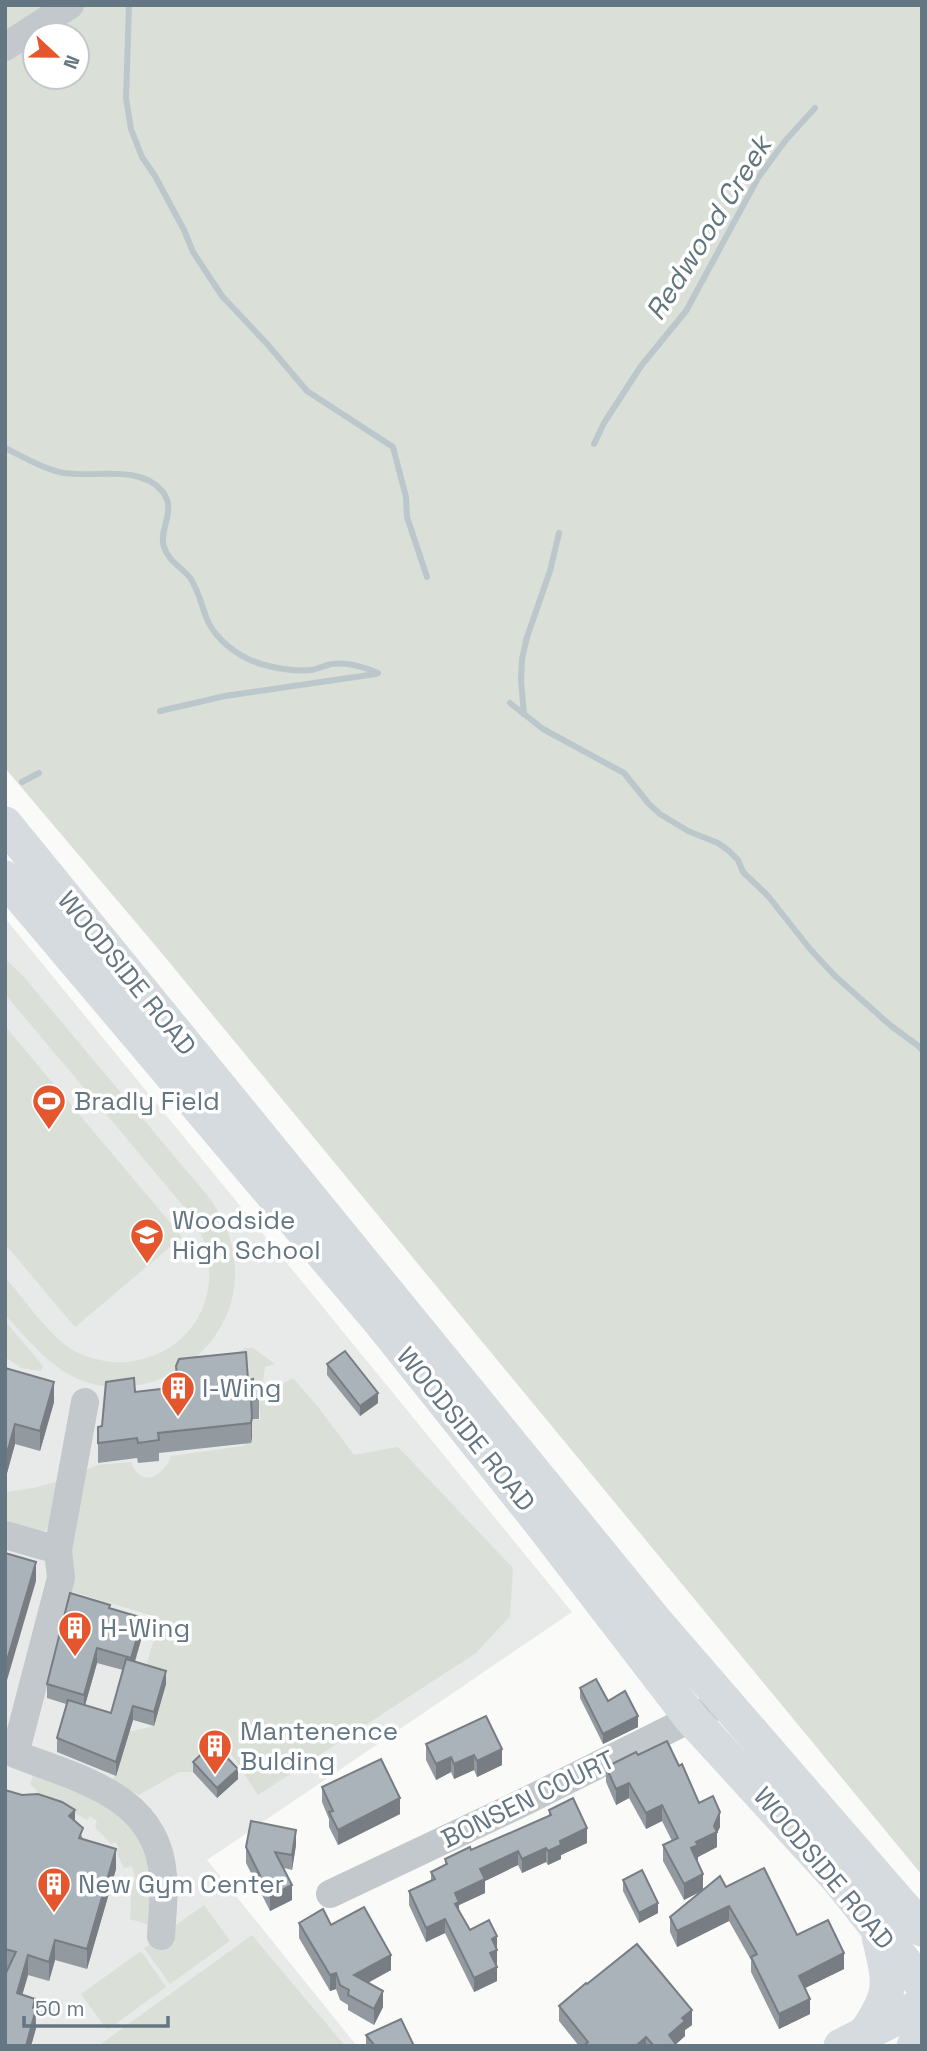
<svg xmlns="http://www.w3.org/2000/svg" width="927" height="2051" viewBox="0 0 927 2051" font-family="'Space Grotesk',sans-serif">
<rect width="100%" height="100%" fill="#fafaf8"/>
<path fill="#e8e9e9" d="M5,918L572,1612L207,1860L357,2046H5Z"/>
<g fill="#dadfd7" fill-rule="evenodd">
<path d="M5,5H922V1875L155,945L5,768ZM35,35H77V77H35Z"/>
<path d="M5,959L22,975L211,1200C225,1221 234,1243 235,1269C238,1345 159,1405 86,1382C52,1371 29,1340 5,1315V1277C25,1300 48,1335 74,1351C90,1359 108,1363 126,1362C202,1355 232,1276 191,1215L5,994Z"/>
<path d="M5,1026L182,1237L75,1327L5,1244Z"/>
<path d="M5,1321L43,1366L41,1371L21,1368L5,1357Z"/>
<path d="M246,1348H253L275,1364L265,1367L263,1381L271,1390L293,1378L318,1407L354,1455L398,1447L513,1568L510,1616L476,1653L258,1795L225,1744L193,1772H179L139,1795L113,1781L129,1732L154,1726L166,1685L143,1677L160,1618L70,1591L71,1556L85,1470L98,1465L131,1462C141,1489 163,1477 171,1456L243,1446C254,1439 252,1431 252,1419L261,1420L258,1399L234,1359L237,1352Z"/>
<path d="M59,1481L56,1520L45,1531H29L5,1525V1492L33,1488Z"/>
<path d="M34,1772L94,1795L142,1837L152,1862V1926L130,1919L131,1898L129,1882L136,1880L132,1866L124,1868L116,1851L119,1847L115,1842L111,1844L95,1827L97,1821L90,1816L87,1820L66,1808L34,1798L38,1792L30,1784Z"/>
<path d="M204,1905L230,1941L170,1984L144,1948Z"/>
<path d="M252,1935L345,2046H98Z"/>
<path d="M141,1951L166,1987L107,2030L81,1994Z"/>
</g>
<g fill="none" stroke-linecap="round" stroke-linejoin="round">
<g stroke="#bbc7cb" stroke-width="6">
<path d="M129,5L126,98L131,129L142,157L155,176L184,230L193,252L222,296L268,345L307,391L393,447L406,497L407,517L427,577"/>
<path d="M594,444L604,423L641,366L686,311L758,178L785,141L815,108"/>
<path d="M5,448C24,457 43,469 64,473C94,478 139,464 162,491C178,510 158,529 164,547C168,561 183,568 191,579C198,591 201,602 205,614C211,634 230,650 248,659C265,667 293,672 311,670C318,669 325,665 332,664C348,662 364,667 378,673"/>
<path d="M510,703L543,729L624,773L649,804L660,814L688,831L718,843L729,851L738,860L743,872L768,896L810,949L835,976L890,1025L917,1045L922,1050"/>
<path d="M160,711L225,696L376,674"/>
<path d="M524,714L521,681L522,659L527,637L550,571L559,533"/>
<path d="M22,782L39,773"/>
</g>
<g stroke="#c3c8cc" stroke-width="28">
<path d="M5,47L70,5"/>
<path d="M85,1402L58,1550L61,1578L15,1754C78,1779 158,1795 163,1876C165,1896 162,1917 161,1936"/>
<path d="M5,1535L58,1550"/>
<path d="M330,1894L522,1803L710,1709"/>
</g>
<g stroke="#d6dbdf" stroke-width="35">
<path d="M5,824L656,1622L922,1929"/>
<path d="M5,878L383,1325L541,1523L691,1718L840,1881L922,1984"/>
<path d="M865,2034C894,1992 890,1984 879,1936"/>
<path d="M841,2046L922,2005"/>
<path d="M914,2046L922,2042"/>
</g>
</g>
<g fill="#929a9f" fill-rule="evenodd">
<path d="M327,1364L378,1403L360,1416L327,1375Z"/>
<path d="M176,1366L248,1380L253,1383L259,1399V1419H252V1437L251,1443L159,1453V1461L138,1463L137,1458L98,1463V1427L102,1426L135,1392L176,1388Z"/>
<path d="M5,1368L54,1402L40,1451L15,1444L7,1473H5Z"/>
<path d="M110,1609L143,1633L135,1662L166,1684L154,1726L133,1720L116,1776L57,1752V1738L66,1704L47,1698V1684ZM97,1663L123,1670L111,1713L85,1705Z"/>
<path d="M580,1688L608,1701L638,1727L603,1744L580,1698Z"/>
<path d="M486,1716L502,1765L477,1777L474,1770L454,1779L451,1772L436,1780L426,1760V1744Z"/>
<path d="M638,1755L679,1766L699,1803L720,1827L717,1833V1847L698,1857V1860H697L703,1889L726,1887L797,1935L844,1969L805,1988L810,2014L779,2029L751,1972V1960L729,1921L677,1947L670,1932V1917L702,1891L684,1900L663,1861V1845L672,1841L662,1821L646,1829L629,1798L616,1805L606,1782V1767Z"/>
<path d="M193,1762L238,1779L217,1798L193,1772Z"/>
<path d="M322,1787L400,1814L338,1845L329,1827V1819L322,1802Z"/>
<path d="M5,1790L75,1821L83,1839L116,1869L87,1969L55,1960L49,1981L28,1975L22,1995L35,2009L36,2028L31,2046H5L8,1969L5,1968Z"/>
<path d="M549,1810L587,1843L561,1855V1859L548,1865L546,1862L522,1873L518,1865L485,1881V1893L459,1905V1911L470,1930L497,1936V1964L496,1965L497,1981L474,1992L445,1933L426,1942L409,1905V1891L431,1880V1872L445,1865V1859L471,1850L549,1816Z"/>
<path d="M296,1845L292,1870L284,1868L292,1900L270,1911L246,1863V1847Z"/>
<path d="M623,1880L658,1913L639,1923L623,1891Z"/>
<path d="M299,1923L331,1925L391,1970L368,1983L383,2007L374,2025L348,2010V2005L340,2000L336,1989L330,1991L299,1938Z"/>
<path d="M559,2006L692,2025L685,2030V2036L676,2044L677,2046H579L559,2021Z"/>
<path d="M366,2035L414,2046H366Z"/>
</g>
<g fill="#777d82">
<path d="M54,1382V1402L40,1451V1431Z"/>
<path d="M378,1393V1403L360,1416V1406Z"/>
<path d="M252,1417V1437L251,1443V1423Z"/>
<path d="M15,1424V1444L7,1473H5V1453Z"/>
<path d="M36,1562V1581L5,1687V1667Z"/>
<path d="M143,1618V1633L131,1673V1658Z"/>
<path d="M97,1648V1663L84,1709V1695Z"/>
<path d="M166,1671V1684L154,1726V1712Z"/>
<path d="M133,1706V1720L116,1776V1762Z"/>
<path d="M638,1716V1727L603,1744V1734Z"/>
<path d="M502,1749V1765L477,1777V1761Z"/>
<path d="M474,1755V1770L454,1779V1764Z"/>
<path d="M451,1757V1772L436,1780V1764Z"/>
<path d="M238,1769V1779L217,1798V1788Z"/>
<path d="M629,1783V1798L616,1805V1789Z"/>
<path d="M400,1798V1814L338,1845V1830Z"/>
<path d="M662,1805V1821L646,1829V1813Z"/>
<path d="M75,1810V1830L69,1816Z"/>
<path d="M720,1812V1827L717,1833V1847L698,1857V1860L691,1863V1848L714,1826Z"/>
<path d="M587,1828V1843L561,1855V1859L548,1865V1851L560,1841Z"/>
<path d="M296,1830V1845L292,1870V1855Z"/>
<path d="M546,1848V1862L522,1873V1859Z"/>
<path d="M116,1849V1869L87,1969V1949Z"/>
<path d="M518,1851V1865L485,1881V1893L459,1905V1916L455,1918V1893L480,1869Z"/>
<path d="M703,1874V1890L684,1900V1884Z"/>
<path d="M292,1885V1900L270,1911V1896Z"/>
<path d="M658,1903V1913L639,1923V1913Z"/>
<path d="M729,1906V1921L677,1947V1931Z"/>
<path d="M445,1919V1933L426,1942V1928Z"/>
<path d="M497,1936V1964L490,1967V1953L492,1939Z"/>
<path d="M55,1940V1960L49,1981V1962Z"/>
<path d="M844,1953V1969L799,1991V1976Z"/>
<path d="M28,1955V1975L17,2013V1993Z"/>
<path d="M391,1955V1970L354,1990V1975Z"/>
<path d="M497,1967V1981L474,1992V1978Z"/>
<path d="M336,1973V1989L330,1991V1975Z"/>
<path d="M383,1991V2007L374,2025V2009Z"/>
<path d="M35,1999L36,2028L31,2046H26Z"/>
<path d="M810,1999V2014L779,2029V2014Z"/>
<path d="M692,2010V2025L685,2030V2036L674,2046L669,2035L682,2018Z"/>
<path d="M646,2037V2046H636Z"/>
</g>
<g fill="#aab3b9" stroke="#777d82" stroke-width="2">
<path d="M345,1351L378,1393L360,1406L327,1364Z"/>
<path d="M246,1352L248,1380L253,1379V1383L257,1382L259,1399H251L252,1417L251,1423L158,1433L159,1440L138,1443L137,1438L98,1443V1427L102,1426L106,1382L134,1378L135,1392L178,1387L176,1366L179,1359Z"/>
<path d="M5,1368L54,1382L40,1431L15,1424L7,1453H5Z"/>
<path d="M5,1553L36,1562L5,1667Z"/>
<path d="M70,1593L110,1605L109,1608L143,1618L131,1658L97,1648L84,1695L47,1684Z"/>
<path d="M126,1659L166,1671L154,1712L133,1706L116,1762L57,1738L68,1700L111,1713Z"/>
<path d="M596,1679L608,1701L625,1691L638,1716L603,1734L580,1688Z"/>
<path d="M486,1716L502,1749L477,1761L474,1755L454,1764L451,1757L436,1764L426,1744Z"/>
<path d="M667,1741L679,1766L682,1764L699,1803L713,1796L720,1812L714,1826L717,1832L696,1842L698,1845L691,1848L703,1874L684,1884L663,1845L678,1838L662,1805L646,1813L629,1783L616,1789L606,1767L636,1752L638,1755Z"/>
<path d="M213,1743L238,1769L217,1788L193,1762Z"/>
<path d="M381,1759L400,1798L338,1830L329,1812L333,1811L322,1787Z"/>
<path d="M5,1790L22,1795L38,1794L62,1802L75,1810L69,1816L83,1828L79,1838L116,1849L87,1949L55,1940L49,1962L28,1955L17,1993L35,1999L33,2008L36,2009L26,2046H5V1975L16,1952L5,1949Z"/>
<path d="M573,1798L587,1828L560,1841L561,1845L548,1851L546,1848L522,1859L518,1851L480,1869L485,1879L455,1893L459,1902L455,1904L470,1930L489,1920L497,1936L492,1939L497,1950L490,1953L497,1967L474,1978L445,1919L426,1928L409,1891L435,1879L431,1872L447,1864L445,1859L470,1847L471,1850L551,1815L549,1810Z"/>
<path d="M251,1821L296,1830L292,1855L275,1852L292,1885L270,1896L246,1847Z"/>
<path d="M764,1868L797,1935L828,1920L844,1953L799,1976L810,1999L779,2014L751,1957L757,1954L729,1906L677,1931L670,1917L720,1876L726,1887Z"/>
<path d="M642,1870L658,1903L639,1913L623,1880Z"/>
<path d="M364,1907L391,1955L354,1975L383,1991L374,2009L348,1995L349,1990L340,1985L336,1973L330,1975L299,1923L323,1909L331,1925Z"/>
<path d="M637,1944L692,2010L682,2018L685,2021L669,2035L677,2046H654L646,2037L636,2046H583L588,2042L559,2006L586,1983L587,1984Z"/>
<path d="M401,2019L414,2046H375L366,2035Z"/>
</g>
<defs>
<g id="stadium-pin" transform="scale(1.75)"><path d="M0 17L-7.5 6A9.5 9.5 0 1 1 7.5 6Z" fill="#e4572e" stroke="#fff"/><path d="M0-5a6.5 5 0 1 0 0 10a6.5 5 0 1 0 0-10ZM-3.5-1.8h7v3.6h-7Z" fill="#fff"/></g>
<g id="school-pin" transform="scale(1.75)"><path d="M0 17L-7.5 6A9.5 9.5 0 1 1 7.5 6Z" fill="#e4572e" stroke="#fff"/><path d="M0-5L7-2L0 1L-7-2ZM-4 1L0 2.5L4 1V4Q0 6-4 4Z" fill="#fff"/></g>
<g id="building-pin" transform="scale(1.75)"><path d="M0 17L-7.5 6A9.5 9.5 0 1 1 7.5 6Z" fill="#e4572e" stroke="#fff"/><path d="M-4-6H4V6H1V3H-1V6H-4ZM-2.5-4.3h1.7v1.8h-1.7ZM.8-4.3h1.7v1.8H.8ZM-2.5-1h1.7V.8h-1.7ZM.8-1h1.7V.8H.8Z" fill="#fff"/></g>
</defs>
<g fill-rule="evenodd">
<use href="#stadium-pin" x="49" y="1101"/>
<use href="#school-pin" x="147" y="1235"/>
<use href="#building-pin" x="178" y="1388"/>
<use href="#building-pin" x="75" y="1628"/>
<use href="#building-pin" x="215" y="1746"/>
<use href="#building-pin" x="54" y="1884"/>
</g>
<g text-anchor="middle" stroke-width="7" stroke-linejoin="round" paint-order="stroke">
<g font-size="26" fill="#657683" stroke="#fff">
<text transform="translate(127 973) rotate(51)" y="9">WOODSIDE ROAD</text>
<text transform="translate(466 1429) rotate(51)" y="9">WOODSIDE ROAD</text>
<text transform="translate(528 1799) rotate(-26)" y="9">BONSEN COURT</text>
<text transform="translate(824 1868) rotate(50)" y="9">WOODSIDE ROAD</text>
</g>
<g font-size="26" fill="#657683" stroke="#fff" text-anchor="start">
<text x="74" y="1110">Bradly Field</text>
<text x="172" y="1229">Woodside<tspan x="172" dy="30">High School</tspan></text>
<text x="202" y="1397">I-Wing</text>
<text x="100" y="1637">H-Wing</text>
<text x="240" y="1740">Mantenence<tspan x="240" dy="30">Bulding</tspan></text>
<text x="78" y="1893">New Gym Center</text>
</g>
<g font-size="28" font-style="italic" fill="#60757c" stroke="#fff">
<text transform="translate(708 228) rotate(-58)" y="10">Redwood Creek</text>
</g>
</g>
<rect width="927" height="2051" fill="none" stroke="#657683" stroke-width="14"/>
<g transform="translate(56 56) rotate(112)"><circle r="33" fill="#ffffff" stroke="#c1c8cd" stroke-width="2"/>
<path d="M0-5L12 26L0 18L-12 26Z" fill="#e4572e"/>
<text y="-10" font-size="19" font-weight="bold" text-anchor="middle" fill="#657683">N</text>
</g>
<path d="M24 2016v10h144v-10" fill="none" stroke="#657683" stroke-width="3.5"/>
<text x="35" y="2016" font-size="21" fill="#657683" stroke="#ffffff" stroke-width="5" paint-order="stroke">50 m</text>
</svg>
